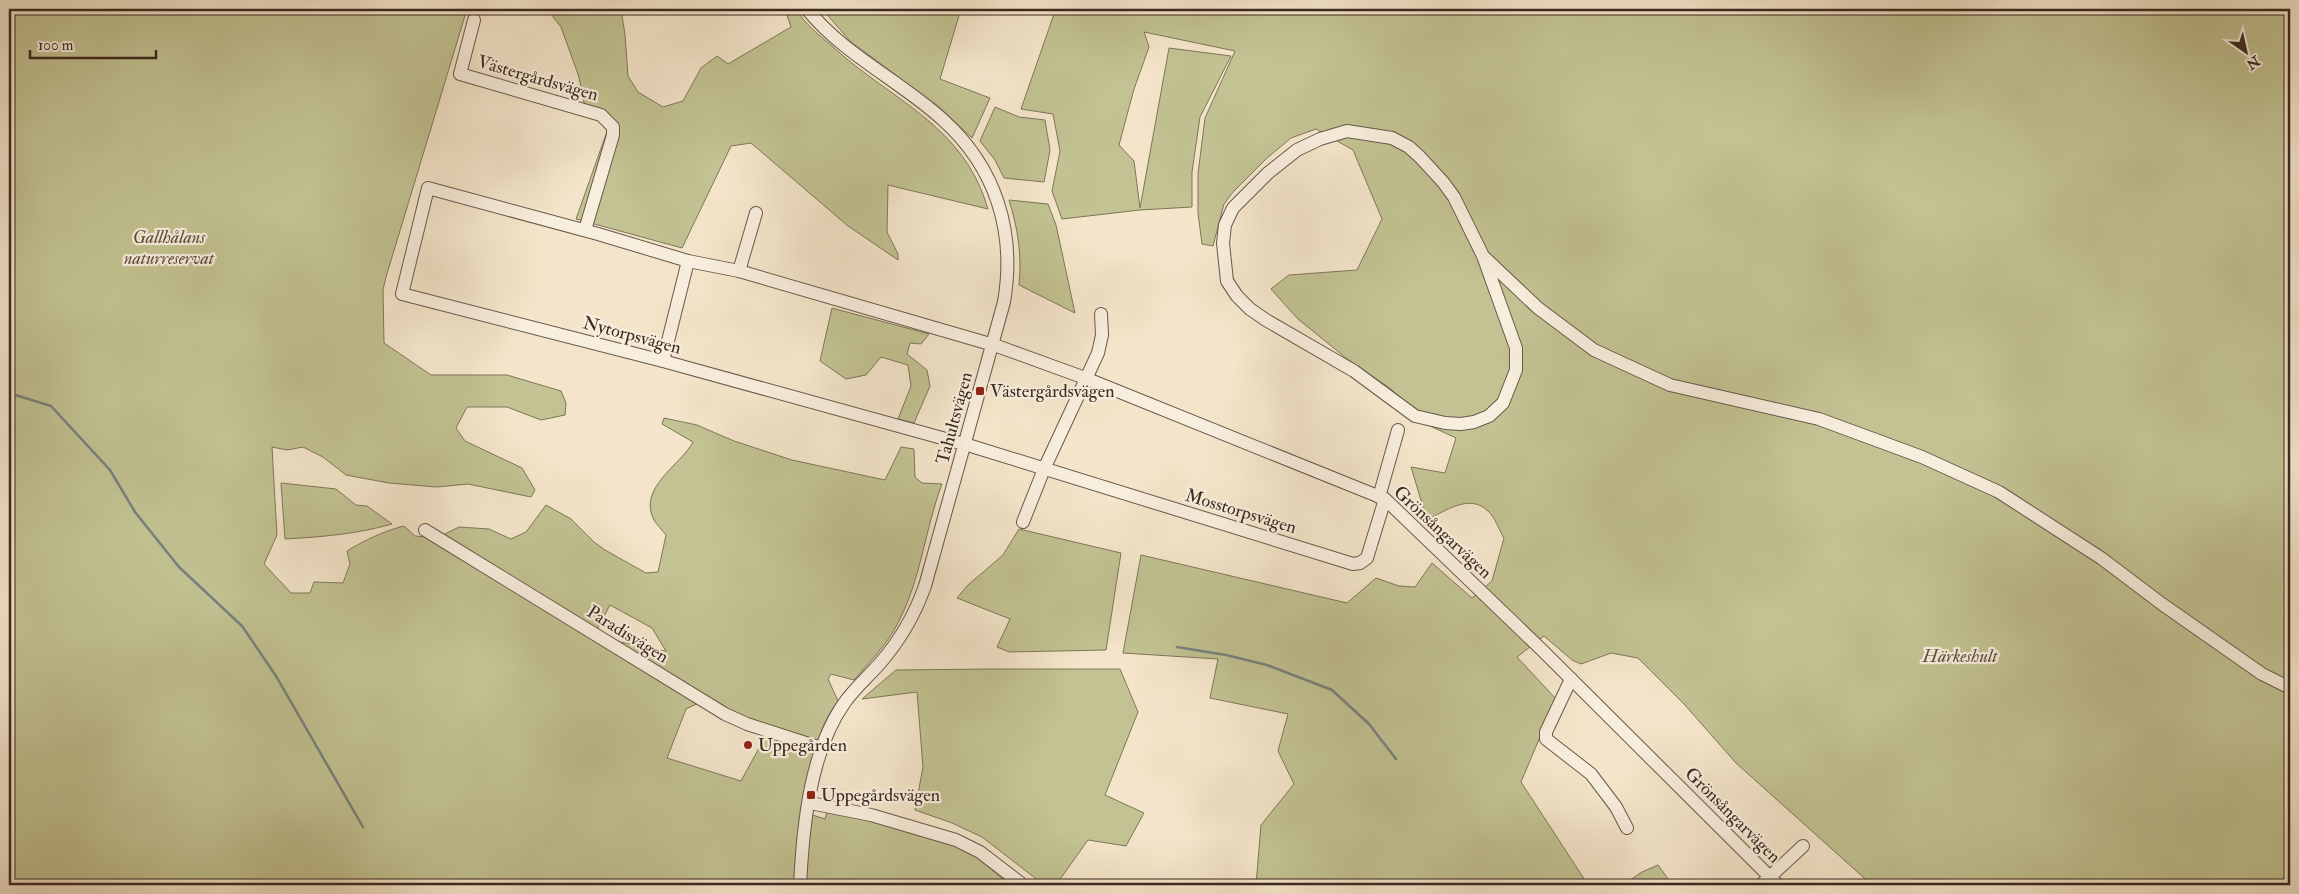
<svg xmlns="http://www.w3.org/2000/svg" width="2299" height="894" viewBox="0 0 2299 894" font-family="'IM FELL Double Pica',serif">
<rect width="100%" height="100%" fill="#f4e5ca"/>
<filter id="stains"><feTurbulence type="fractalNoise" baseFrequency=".004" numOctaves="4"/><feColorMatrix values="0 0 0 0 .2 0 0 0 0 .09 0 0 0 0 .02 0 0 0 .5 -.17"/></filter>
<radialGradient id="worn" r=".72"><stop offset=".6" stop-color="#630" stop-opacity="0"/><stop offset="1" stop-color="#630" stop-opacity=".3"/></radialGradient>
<g fill="#c2c292" stroke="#7e7659" fill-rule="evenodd">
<path d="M9,9H467L386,277L383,290L384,343L431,375H507L561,391L566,403L565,415L541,420L507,407H467L456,428L465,441L522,468L535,490L531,497L468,484L437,487L389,483L346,475L323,457L303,447L287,450L272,447L277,535L264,564L291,593H310L314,582L343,583L350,564L347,551C365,540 384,531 404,526L415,536L437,538L459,527L489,529L511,539L526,532L546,505L571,519L594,542L605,550L646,573L658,572L666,535C662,530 657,525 654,520C637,488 681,465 693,442L662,424L664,418L697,425L734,441L792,460L885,480L901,447L914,449L915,477L922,483L942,484C925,529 921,579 898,623C889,642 868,664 854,680L831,674L828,679L838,701C813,734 811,773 800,811L825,819L828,809L873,820L920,836H935L969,851L1010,885H9ZM610,605L652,628L666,651L645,649L636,644L592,639ZM703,701L770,728L741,781L667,758L686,709Z"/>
<path d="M547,9H621L625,35L628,76L638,92L663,107L683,101L701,68L717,56L728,64L791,27L785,9H796C805,24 819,35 833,47C892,101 964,125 988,209L888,185L887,232L898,254V260L848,226L751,143L731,146L682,248L576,219L610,123L586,113L579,77L561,27Z"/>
<path d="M822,9H961L940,79L990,98L972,138L938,106L851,42Z"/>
<path d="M1030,9H2290V885H1872L1736,763L1684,704L1638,658L1611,653L1581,664L1572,660L1544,636L1517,657L1556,699L1521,782L1588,885H1256L1261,825L1294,784L1278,751L1288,714L1210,698L1218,659L1123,653L1141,555L1347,603L1376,578L1399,586L1415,587L1432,563L1472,598L1492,581L1504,538C1499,530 1495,517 1488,511C1470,493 1445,511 1427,520L1411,467L1445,473L1456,438L1430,426L1391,389L1346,358L1298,319L1271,289L1289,275L1357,270L1382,219L1353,150L1316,129L1291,138L1267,158L1233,192L1224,204L1213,246L1202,244L1198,213V174L1205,118L1235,51L1144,32L1149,47L1134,89L1119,145L1134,161L1140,208L1169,48L1231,56L1200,117L1192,172V207L1140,210L1062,219L1052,191L1060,151L1053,114L1021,109L1054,14Z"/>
<path d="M995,107L1019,117L1045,120L1050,150L1044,182L1004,178L995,160L980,141Z"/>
<path d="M1009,200L1048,204L1056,225L1075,313L1019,285C1022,255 1018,229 1009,200Z"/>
<path d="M832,308L929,334L921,344L910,343L907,354L927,370L930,386L914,423L898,419L911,386L908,365L881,357L866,375L846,379L820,361Z"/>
<path d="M281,483L336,489L356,505L367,506L392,524C357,534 322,537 285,539Z"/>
<path d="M1019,529L1121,553L1106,650L1009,652L997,647L1010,619L957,598L968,585L1003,555Z"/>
<path d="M990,669H1120L1138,712L1105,795L1144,813L1126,846L1088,840L1056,885H1044L982,837L952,823L915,810L923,767L917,692L862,699L896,670Z"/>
<path d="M1658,865L1671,883L1669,885H1623L1642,872Z"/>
</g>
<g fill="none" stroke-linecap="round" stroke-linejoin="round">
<g stroke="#76827f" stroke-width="2.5">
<path d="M9,393L51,406L110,470L135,512L179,567L242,626L276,676L363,827"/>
<path d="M1177,647L1226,655L1267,665L1332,690L1369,724L1396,759"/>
</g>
<g stroke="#69584a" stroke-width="14">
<g id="minor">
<path d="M474,20L460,74L601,115L613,127V135L585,230"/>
<path d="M1483,256L1516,348V370L1503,403L1489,416L1474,422L1461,424L1445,423L1415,416L1354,371L1266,320L1250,309L1237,296L1227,281L1223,243L1225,225L1233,208L1268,173L1297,150L1320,139L1347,131L1392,138L1409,147L1420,157L1443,182L1454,197L1483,256L1538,308L1594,350L1670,385L1819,419L1922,457L1999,492L2101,558L2162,604L2262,674L2290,688"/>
<path d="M739,271L756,213"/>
<path d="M663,361L688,261"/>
<path d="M1379,497L1398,430"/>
<path d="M1385,499L1367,558L1360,563L1353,564L971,446L663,361L402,294L428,188L598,234L688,261L739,271L997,346L1085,378L1385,499L1543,651L1778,885"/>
<path d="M1023,522L1044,469L1098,353L1102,335L1101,314"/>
<path d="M425,530L725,714L747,724L821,748"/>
<path d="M1571,679L1546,732V739L1591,774L1616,807L1627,828"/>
<path d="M810,803L871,815L956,840L980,852L1023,885"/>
<path d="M800,885C803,826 810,751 845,702C856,687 870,675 881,662C901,639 915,614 925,586L1004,302C1016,232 996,167 942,119C899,80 844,55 807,9"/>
<path d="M1761,885L1803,846"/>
</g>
</g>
<use href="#minor" stroke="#f8eedd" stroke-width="12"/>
</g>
<g fill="#8f2418" stroke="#f8eedd" stroke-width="2">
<rect x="975" y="386" width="10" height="10" rx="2.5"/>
<circle cx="748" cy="745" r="5"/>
<rect x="806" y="790" width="10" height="10" rx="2.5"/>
</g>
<g text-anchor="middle" stroke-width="4.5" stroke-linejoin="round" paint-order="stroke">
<g font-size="18" fill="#3b2920" stroke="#f8eedd">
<text transform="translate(538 78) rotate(16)" y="6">Västergårdsvägen</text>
<text transform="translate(632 335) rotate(15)" y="6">Nytorpsvägen</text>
<text transform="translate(954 418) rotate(-75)" y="6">Tahultsvägen</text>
<text transform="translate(1241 511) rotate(17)" y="6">Mosstorpsvägen</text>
<text transform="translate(1443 532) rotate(43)" y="6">Grönsångarvägen</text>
<text transform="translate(628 634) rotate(32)" y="6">Paradisvägen</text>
<text transform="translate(1733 815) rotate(45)" y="6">Grönsångarvägen</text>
</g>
<g font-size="18" font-style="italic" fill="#5d4f3c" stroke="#f8eedd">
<text x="169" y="243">Gallhålans<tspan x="169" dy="21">naturreservat</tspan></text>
<text x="1960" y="662">Härkeshult</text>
</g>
<g font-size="18" fill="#3b2920" stroke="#f8eedd" text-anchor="start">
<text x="990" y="397">Västergårdsvägen</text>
<text x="758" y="751">Uppegården</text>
<text x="821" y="801">Uppegårdsvägen</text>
</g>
</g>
<rect width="2299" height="894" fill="none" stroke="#f4e5ca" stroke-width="30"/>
<rect x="10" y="10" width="2279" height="874" fill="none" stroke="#3b2920" stroke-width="2.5"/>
<rect x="15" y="15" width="2269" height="864" fill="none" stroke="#3b2920"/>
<g transform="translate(2246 52) rotate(146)" stroke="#f8eedd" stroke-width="4" paint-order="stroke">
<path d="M0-4L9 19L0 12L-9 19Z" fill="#3b2920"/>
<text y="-8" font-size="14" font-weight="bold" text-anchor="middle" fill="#3b2920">N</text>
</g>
<path d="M30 50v8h126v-8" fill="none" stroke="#3b2920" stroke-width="2.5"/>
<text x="38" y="50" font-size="15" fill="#3b2920" stroke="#f8eedd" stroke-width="4" paint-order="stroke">100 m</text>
<rect width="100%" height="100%" filter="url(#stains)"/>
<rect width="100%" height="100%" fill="url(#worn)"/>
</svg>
